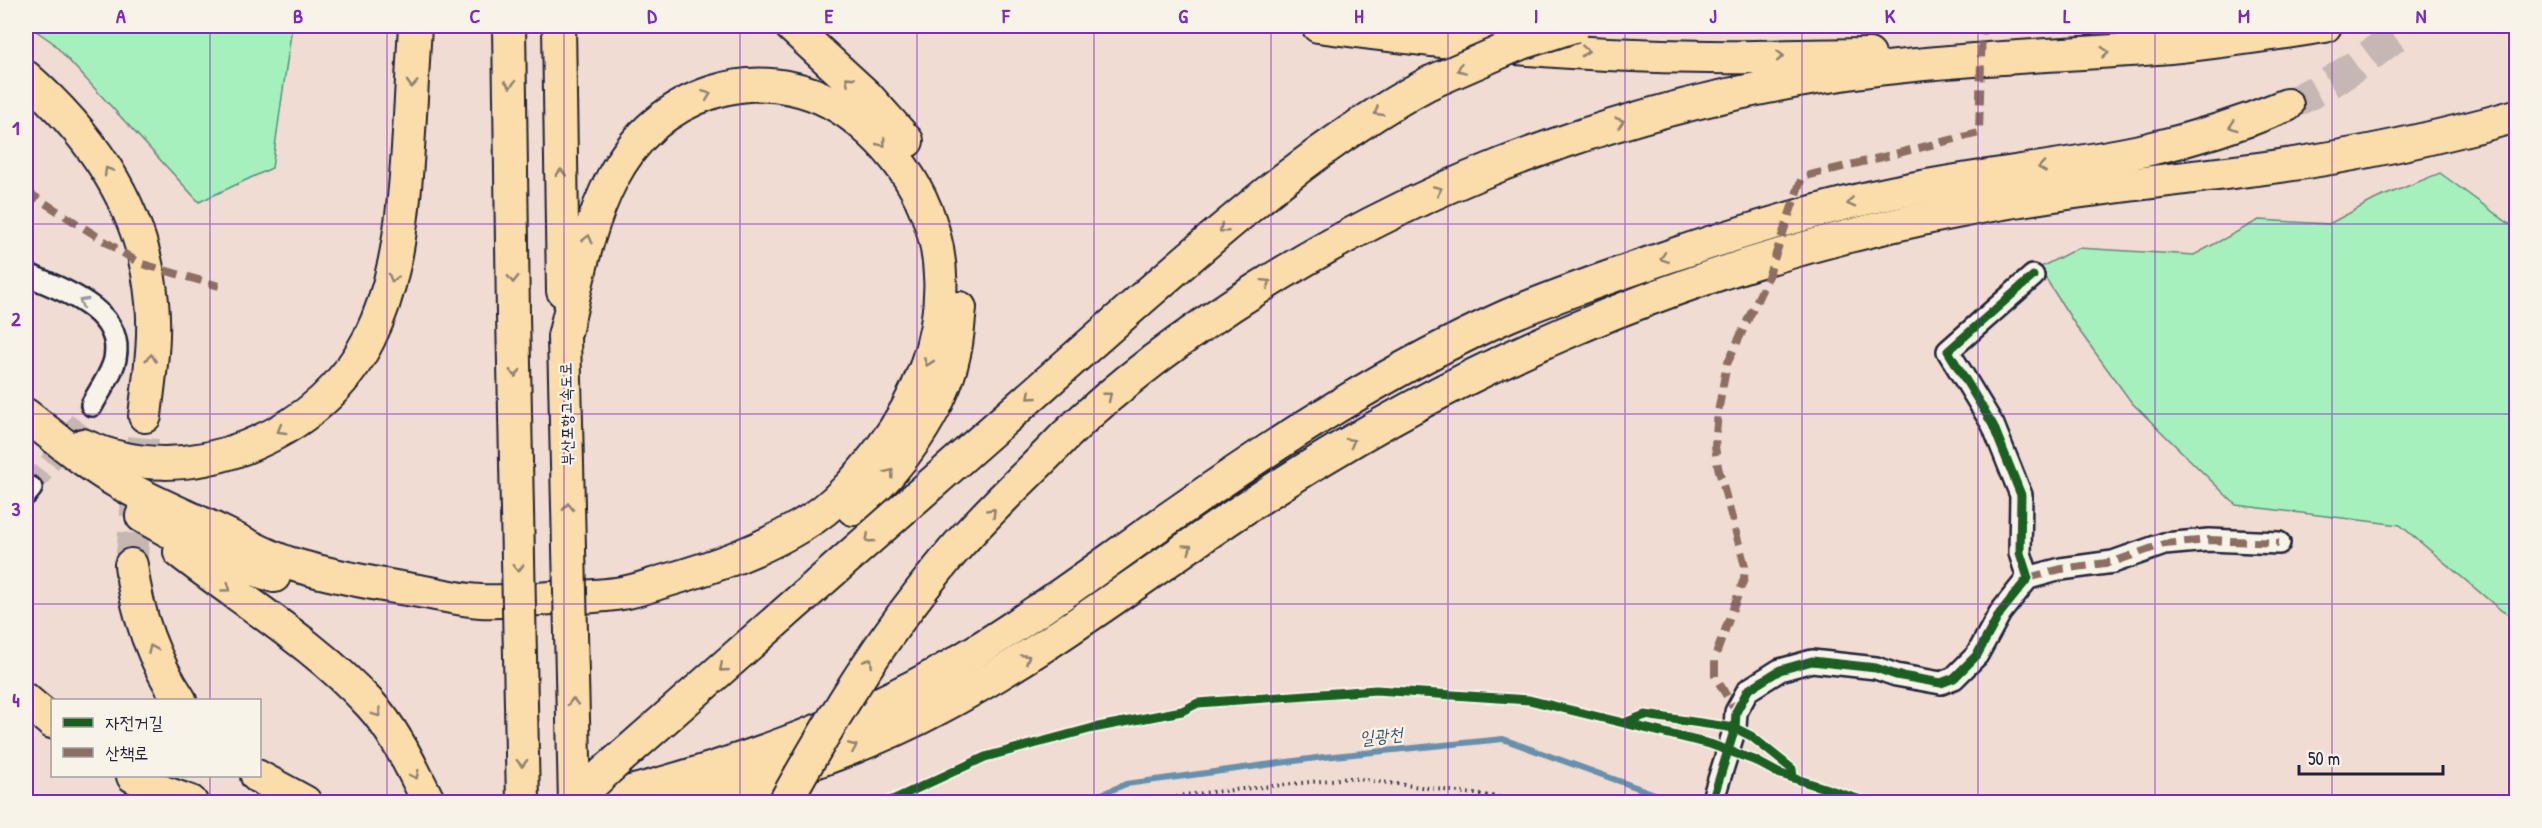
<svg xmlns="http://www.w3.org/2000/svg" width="2542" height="828" viewBox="0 0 2542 828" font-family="'Patrick Hand','Poor Story',sans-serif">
<rect width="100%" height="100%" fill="#f0dcd2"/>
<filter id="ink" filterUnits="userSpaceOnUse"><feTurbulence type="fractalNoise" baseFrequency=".0167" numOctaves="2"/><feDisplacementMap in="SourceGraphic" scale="12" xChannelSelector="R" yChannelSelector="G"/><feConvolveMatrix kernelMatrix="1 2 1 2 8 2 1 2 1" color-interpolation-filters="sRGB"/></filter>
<g filter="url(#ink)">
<g fill="#a6f0be" stroke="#64897c" stroke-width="1.5">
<path d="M29,26H292L272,168L199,202L52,42Z"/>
<path d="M2440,173L2516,229V618L2502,611L2400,525L2236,505L2132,403L2078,329L2039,268L2078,248L2194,255L2259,220L2329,224L2376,199Z"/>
</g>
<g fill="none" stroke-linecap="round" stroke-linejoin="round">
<path stroke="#6790ac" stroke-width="6" d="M1083,802L1126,784L1324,757L1503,739L1677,802"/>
<path stroke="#c7b7b4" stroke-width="21" stroke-dasharray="21 10" stroke-linecap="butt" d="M31,488L92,405"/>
<g stroke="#c7b7b4" stroke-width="32" stroke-dasharray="32 16" stroke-linecap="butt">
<path d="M2287,105C2332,85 2370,57 2407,26"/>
<path d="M131,565L145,416"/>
</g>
<g stroke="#22223b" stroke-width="26">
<g id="minor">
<path d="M26,274C60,289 125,310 115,359C112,374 99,391 92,405"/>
<path d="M26,494L31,488"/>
<path d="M2028,578L2061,569L2113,562L2164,544L2209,540L2279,543"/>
<path d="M1712,802L1735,728L1736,712L1748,690L1780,670L1812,661L1876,668L1896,675L1941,683L1954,678L1977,655L2000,613L2028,578L2020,553L2021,495L1993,425L1948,351L2033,276"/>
</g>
</g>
<g stroke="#22223b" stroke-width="36">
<g id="highway">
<path d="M509,26L513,315"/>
<path d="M559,26L563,291"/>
<path d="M791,26L866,95L907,141"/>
<path d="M1318,26C1447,44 1578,56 1709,57C1762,58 1816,55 1869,55"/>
<path d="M26,77C93,136 144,210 152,302C156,340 149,378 145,416"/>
<path d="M1138,302C1230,222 1321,141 1429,83"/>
<path d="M26,415C56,438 86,464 119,483C152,502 189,517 223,533C244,543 266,556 288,563C330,576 375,584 419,591C439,594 460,600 480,601C504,602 528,600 551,598C574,597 599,597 622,593C636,591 651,585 665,581C714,567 760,551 804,524C834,507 859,477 880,450C959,346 968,214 862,124C821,88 766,75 713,92C602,128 588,239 564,337"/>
<path d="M1065,436C1124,379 1190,331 1260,287C1447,169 1657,97 1878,69C1974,57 2073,55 2170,47C2222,42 2274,34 2325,26"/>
<path d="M83,445C135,469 192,468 246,447C371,397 396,298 406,176C410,126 412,76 415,26"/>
<path d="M853,509C896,474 943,409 954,354C958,339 958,323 960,308"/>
<path d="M142,516L210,554L274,576"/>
<path d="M180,552C244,602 315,644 370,704C396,732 412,769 429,802"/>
<path d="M131,565C137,615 152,658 180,700"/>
<path d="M26,700L52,722"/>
<path d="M133,776L163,792L191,802"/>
<path d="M257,776L305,802"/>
<path d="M592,802C718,771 843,729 956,663C1034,617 1105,562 1179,511C1283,438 1391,368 1507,316C1558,294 1612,276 1664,258C1743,231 1824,206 1906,190C1985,174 2066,167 2145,150C2194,139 2241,124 2287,105"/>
<path d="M700,802C780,774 863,749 939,708C1047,651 1143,576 1245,508C1346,441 1453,381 1565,333C1694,277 1833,235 1971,209C2068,190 2167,181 2265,168C2349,157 2434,139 2516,116"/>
</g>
</g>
<path stroke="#22223b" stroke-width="4" stroke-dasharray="1.5 4.5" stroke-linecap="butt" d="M1159,802L1184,795L1350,778L1537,802"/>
<use href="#minor" stroke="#f7f3e8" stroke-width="21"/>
<use href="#highway" stroke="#fbddab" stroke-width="32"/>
<g stroke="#22223b" stroke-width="36" stroke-linecap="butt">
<g id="highway-bridge">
<path d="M1429,83L1521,43L1574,26"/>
<path d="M513,315L523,802"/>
<path d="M564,337L575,802"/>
<path d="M573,802L608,769L1138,302"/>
<path d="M785,802C833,716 884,633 948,557C984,514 1027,476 1065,436"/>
</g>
</g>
<use href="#highway-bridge" stroke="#fbddab" stroke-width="32"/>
<g stroke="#8d6e63" stroke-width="8" stroke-dasharray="15 8" stroke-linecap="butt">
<path d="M26,191L139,263L219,286"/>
<path d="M2028,578L2061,569L2113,562L2164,544L2209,540L2279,543"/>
<path d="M1738,708L1736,712L1715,676V657L1744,579L1745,566L1718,467L1715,446L1718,412L1727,364L1768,277L1802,177L1979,133L1982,26"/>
</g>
<g stroke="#f7f3e8" stroke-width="13">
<g id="cycleway">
<path d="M1627,722L1645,715L1735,728L1751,736L1792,769L1793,778"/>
<path d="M888,802L985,757L1093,728L1182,711L1198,703L1376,690L1529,700L1710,744L1754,760L1778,773L1867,802"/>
<path d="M1712,802L1735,728L1736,712L1748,690L1780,670L1812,661L1876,668L1896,675L1941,683L1954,678L1977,655L2000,613L2028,578L2020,553L2021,495L1993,425L1948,351L2033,276"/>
</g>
</g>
<use href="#cycleway" stroke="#1b5e20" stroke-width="9"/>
</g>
<defs><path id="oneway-chevron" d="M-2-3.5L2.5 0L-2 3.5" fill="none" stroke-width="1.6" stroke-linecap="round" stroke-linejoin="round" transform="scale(1.5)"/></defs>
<g stroke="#8e8073">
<use href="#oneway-chevron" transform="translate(1585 51) rotate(3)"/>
<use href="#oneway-chevron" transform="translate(2105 52) rotate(-4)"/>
<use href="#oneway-chevron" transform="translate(1780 56) rotate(-1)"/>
<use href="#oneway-chevron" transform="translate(1461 69) rotate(156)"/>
<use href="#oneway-chevron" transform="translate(849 80) rotate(-137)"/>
<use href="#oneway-chevron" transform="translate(412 84) rotate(93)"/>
<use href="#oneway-chevron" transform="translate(510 84) rotate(89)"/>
<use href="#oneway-chevron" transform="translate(707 95) rotate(-21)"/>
<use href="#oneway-chevron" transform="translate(1378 112) rotate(148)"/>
<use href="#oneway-chevron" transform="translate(1620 122) rotate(-17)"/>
<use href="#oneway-chevron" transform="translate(2233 126) rotate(163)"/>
<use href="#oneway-chevron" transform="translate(882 143) rotate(51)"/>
<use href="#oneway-chevron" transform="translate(2042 167) rotate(172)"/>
<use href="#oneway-chevron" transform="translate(108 171) rotate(-121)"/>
<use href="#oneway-chevron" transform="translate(561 173) rotate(-91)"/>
<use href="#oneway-chevron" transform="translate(1438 190) rotate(-24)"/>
<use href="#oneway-chevron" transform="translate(1851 203) rotate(166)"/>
<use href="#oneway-chevron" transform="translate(1223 229) rotate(141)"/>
<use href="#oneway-chevron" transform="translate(588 239) rotate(-76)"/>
<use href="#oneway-chevron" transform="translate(1664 258) rotate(161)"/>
<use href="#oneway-chevron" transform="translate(393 278) rotate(105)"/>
<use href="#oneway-chevron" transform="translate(513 279) rotate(89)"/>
<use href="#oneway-chevron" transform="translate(1267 283) rotate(-32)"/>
<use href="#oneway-chevron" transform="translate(151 358) rotate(-84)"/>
<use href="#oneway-chevron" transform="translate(928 362) rotate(109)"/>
<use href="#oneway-chevron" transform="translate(515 373) rotate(89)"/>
<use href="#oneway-chevron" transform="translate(1031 396) rotate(139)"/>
<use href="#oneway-chevron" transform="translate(1108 396) rotate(-39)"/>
<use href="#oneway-chevron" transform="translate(281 430) rotate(150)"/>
<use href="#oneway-chevron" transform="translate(1351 442) rotate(-29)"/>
<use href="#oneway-chevron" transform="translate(890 473) rotate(-52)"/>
<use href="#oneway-chevron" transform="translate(568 507) rotate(-91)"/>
<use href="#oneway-chevron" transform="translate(992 512) rotate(-46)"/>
<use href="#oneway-chevron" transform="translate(869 539) rotate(139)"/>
<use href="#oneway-chevron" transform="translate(1188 548) rotate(-35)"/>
<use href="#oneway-chevron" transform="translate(518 568) rotate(89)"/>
<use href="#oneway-chevron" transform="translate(227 588) rotate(36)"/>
<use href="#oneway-chevron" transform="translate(152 649) rotate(-114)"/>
<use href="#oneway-chevron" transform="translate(1026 658) rotate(-32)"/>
<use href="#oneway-chevron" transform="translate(869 662) rotate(-57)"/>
<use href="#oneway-chevron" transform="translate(723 668) rotate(139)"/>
<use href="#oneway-chevron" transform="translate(573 702) rotate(-91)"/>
<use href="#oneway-chevron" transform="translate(377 713) rotate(54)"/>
<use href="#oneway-chevron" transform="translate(853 747) rotate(-23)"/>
<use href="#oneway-chevron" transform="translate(522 763) rotate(89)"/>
<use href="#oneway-chevron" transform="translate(415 775) rotate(63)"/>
</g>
<use stroke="#97959a" href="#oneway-chevron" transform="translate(83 302) rotate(-150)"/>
</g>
<path fill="none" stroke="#7b2cbf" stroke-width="1.5" stroke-opacity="0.55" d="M210,26V700M387,26V802M564,26V802M740,26V802M917,26V802M1094,26V802M1271,26V802M1448,26V802M1625,26V802M1802,26V802M1978,26V802M2155,26V802M2332,26V802M26,224H2516M26,414H2516M26,604H2516M210,776V802"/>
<g text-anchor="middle" stroke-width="4.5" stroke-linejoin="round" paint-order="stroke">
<g font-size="16" fill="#22223b" stroke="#f7f3e8">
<text transform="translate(566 414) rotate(-91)" y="6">부산포항고속도로</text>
</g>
<g font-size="18" font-style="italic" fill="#3f506a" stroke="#f7f3e8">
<text transform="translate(1381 736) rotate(-6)" y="6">일광천</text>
</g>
</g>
<rect width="2542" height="828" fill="none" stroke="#f7f3e8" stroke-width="66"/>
<rect x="51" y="699" width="210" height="78" fill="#f7f3e8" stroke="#a29fa3" stroke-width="1.5"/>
<rect x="63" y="718" width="30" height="9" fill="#1b5e20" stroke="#a29fa3" stroke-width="1.5"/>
<text x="105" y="729" font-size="18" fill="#22223b">자전거길</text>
<rect x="63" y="748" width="30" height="9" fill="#8d6e63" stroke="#a29fa3" stroke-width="1.5"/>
<text x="105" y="759" font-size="18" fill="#22223b">산책로</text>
<path d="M2299 765v9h144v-9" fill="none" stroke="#22223b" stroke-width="3"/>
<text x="2308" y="765" font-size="18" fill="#22223b" stroke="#f7f3e8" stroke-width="4.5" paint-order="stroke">50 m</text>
<rect x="33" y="33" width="2476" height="762" fill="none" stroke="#7b2cbf" stroke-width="2"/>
<g font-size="20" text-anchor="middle" font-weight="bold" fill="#7b2cbf">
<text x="121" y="23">A</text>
<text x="298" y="23">B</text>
<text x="475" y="23">C</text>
<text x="652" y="23">D</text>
<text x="829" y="23">E</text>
<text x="1006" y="23">F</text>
<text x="1183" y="23">G</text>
<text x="1359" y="23">H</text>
<text x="1536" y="23">I</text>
<text x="1713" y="23">J</text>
<text x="1890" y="23">K</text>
<text x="2067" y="23">L</text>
<text x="2244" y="23">M</text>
<text x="2421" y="23">N</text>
<text x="16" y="135">1</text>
<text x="16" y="326">2</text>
<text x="16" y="516">3</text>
<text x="16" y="707">4</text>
</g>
</svg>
